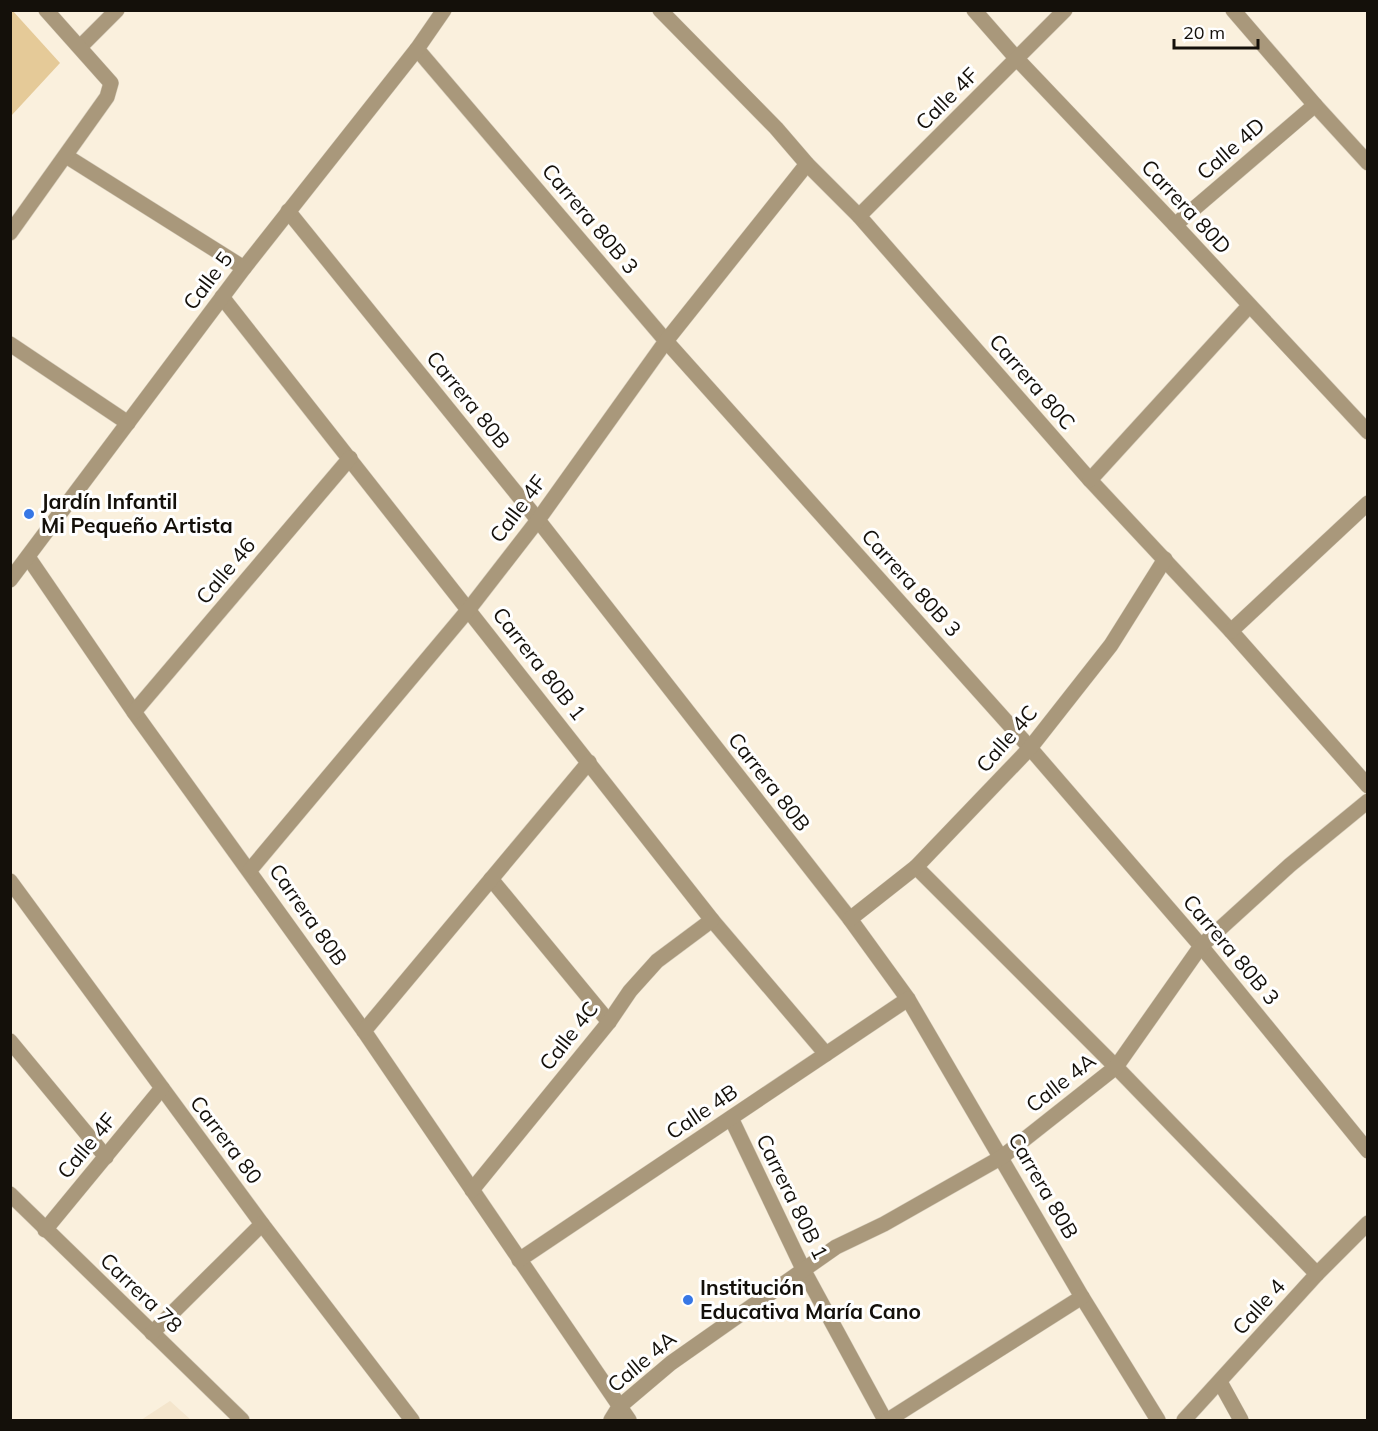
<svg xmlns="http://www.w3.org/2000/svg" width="1378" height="1431" viewBox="0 0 1378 1431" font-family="Mulish,sans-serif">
<rect width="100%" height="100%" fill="#faf0dd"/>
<path fill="#f4e5cc" d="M170,1401L191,1420H141Z"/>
<path fill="#e5ca98" d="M12,10L60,63L11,116L10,11Z"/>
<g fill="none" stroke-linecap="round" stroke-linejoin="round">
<g stroke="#d5ccbb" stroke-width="16">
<g id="street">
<path d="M660,10L776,128L807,164L859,216L1090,480L1231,631L1368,786"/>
<path d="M974,10L1017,59L1175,225L1368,432"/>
<path d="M1233,10L1315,105L1368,163"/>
<path d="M80,47L117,10"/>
<path d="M417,49L666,341L1030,748L1201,946L1368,1151"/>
<path d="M66,156L244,268"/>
<path d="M288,211L538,520L850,919L908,999L1082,1297L1158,1420"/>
<path d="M859,216L1065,10"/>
<path d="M1175,225L1315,105"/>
<path d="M10,233L107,97L111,83L46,10"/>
<path d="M222,297L712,920L826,1054"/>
<path d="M10,344L128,423"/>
<path d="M1090,480L1249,306"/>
<path d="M28,557L134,712L364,1031L629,1420"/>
<path d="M10,580L244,268L417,49L444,10"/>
<path d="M1231,631L1368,503"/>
<path d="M134,712L350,458"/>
<path d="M916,867L1116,1067L1317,1274"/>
<path d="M250,870L469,609L538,520L666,341L807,164"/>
<path d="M491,879L609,1022"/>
<path d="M10,881L262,1224L412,1420"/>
<path d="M850,919L916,867L1030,748L1111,645L1165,559"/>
<path d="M364,1031L589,762"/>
<path d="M10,1041L106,1157"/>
<path d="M731,1118L804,1271L885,1420"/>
<path d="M472,1190L609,1022L630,991L657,961L712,920"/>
<path d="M10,1194L242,1420"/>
<path d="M45,1230L162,1088"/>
<path d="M519,1260L908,999"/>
<path d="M152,1333L262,1224"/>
<path d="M1220,1382L1241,1420"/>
<path d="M611,1420L619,1407L671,1363L836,1247L884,1224L1002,1157L1116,1067L1201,946L1290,865L1368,801"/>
<path d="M888,1420L1082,1297"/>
<path d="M1184,1420L1317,1274L1368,1223"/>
</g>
</g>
<use href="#street" stroke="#a9987b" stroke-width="15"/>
</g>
<g fill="#3777e5" stroke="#fff" stroke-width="2">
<circle cx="29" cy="514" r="6"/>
<circle cx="688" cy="1300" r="6"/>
</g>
<g text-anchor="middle" stroke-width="6" stroke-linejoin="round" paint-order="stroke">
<g font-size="21" fill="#14100a" stroke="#fff">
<text transform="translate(947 99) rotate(-45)" y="7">Calle 4F</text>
<text transform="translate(1231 149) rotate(-41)" y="7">Calle 4D</text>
<text transform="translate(1186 207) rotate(47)" y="7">Carrera 80D</text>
<text transform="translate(590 219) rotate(50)" y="7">Carrera 80B 3</text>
<text transform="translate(208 281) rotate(-53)" y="7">Calle 5</text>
<text transform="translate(1032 382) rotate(49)" y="7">Carrera 80C</text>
<text transform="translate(468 400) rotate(51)" y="7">Carrera 80B</text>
<text transform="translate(518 509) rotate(-53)" y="7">Calle 4F</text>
<text transform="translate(226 571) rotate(-50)" y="7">Calle 46</text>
<text transform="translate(911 583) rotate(48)" y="7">Carrera 80B 3</text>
<text transform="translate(539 664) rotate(52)" y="7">Carrera 80B 1</text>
<text transform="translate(1007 739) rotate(-49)" y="7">Calle 4C</text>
<text transform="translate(769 782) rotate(52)" y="7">Carrera 80B</text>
<text transform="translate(308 915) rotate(55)" y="7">Carrera 80B</text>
<text transform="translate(1231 950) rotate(50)" y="7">Carrera 80B 3</text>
<text transform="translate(569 1036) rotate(-52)" y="7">Calle 4C</text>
<text transform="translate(1061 1083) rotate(-38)" y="7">Calle 4A</text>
<text transform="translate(702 1112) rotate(-34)" y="7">Calle 4B</text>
<text transform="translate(226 1140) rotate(53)" y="7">Carrera 80</text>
<text transform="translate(87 1146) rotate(-50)" y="7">Calle 4F</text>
<text transform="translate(1043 1186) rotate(60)" y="7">Carrera 80B</text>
<text transform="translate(792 1197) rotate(64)" y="7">Carrera 80B 1</text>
<text transform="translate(141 1293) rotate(44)" y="7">Carrera 78</text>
<text transform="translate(1259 1307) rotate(-48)" y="7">Calle 4</text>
<text transform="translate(642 1362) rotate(-40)" y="7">Calle 4A</text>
</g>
<g font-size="21" font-weight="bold" fill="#14100a" stroke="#fff" text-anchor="start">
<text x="41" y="509">Jardín Infantil<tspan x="41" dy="24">Mi Pequeño Artista</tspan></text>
<text x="700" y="1295">Institución<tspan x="700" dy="24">Educativa María Cano</tspan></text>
</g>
</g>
<rect width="1378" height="1431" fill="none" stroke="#14100a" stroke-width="24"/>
<path d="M1174 39v9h84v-9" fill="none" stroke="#14100a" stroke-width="3"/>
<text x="1183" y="39" font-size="18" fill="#14100a" stroke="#ffffff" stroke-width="4.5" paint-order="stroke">20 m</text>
</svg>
